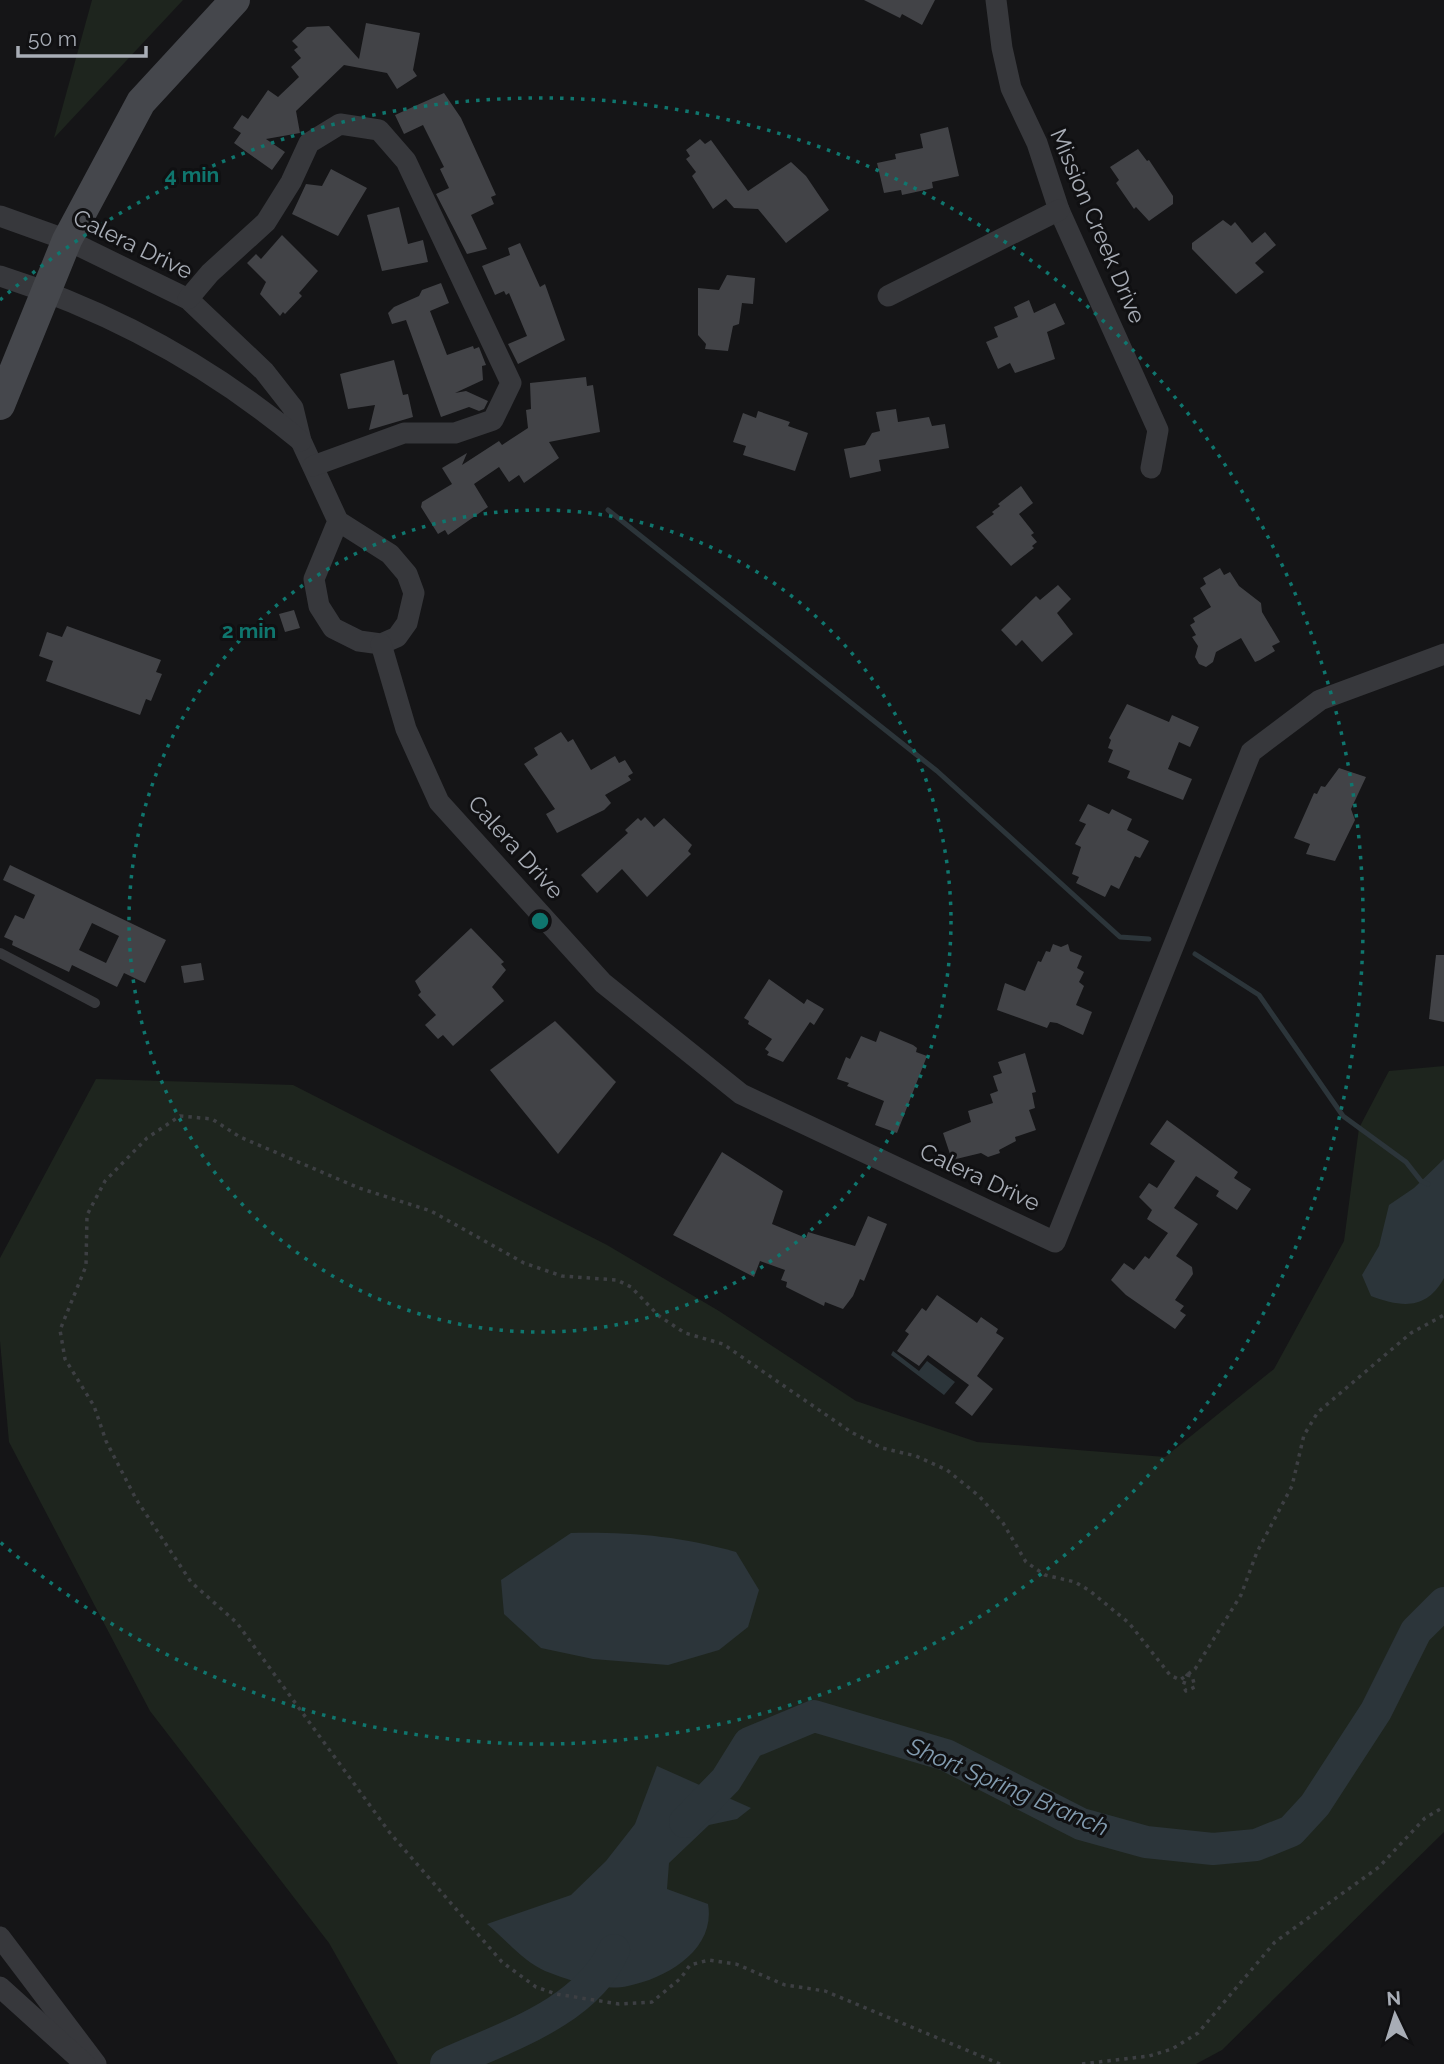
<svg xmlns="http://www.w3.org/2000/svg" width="1444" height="2064" viewBox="0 0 1444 2064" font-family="Raleway,sans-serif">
<rect width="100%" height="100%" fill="#151517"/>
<g fill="#1e251e">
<path d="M92,0H183L54,138Z"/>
<path d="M1444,1066V1832L1222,2050L1196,2064H398L329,1943L150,1711L9,1442L0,1341V1258L96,1079L293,1085L607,1245L719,1311L856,1401L977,1442L1165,1457L1274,1369L1344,1241L1359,1128L1389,1071Z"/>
</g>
<g fill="#2c353a">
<path d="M1444,1159V1278C1426,1311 1401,1307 1371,1296L1362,1275L1379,1246L1389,1205L1414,1188Z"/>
<path d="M893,1351L919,1371L927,1361L955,1382L944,1395L891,1355Z"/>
<path d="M571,1533C631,1532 678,1536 736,1552L759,1590L748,1627L719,1650L668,1665L593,1659L541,1648L504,1614L501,1580Z"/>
<path d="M657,1766L751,1808L737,1819L709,1825L669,1863L667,1889L708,1904C716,1949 668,1978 628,1986C603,1992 568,1980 545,1971C524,1962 504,1938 487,1924L571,1895L606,1861L635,1824Z"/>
</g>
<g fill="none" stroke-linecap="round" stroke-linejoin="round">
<g stroke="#2c353a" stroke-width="5">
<path d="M608,510L937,771L1120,937L1149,939"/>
<path d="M1195,954L1259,995L1343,1116L1406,1162L1421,1181L1428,1184"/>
</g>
<g stroke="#2c353a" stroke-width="32">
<path d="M685,1822L726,1780L749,1743L814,1716L946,1755L1081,1824L1146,1842L1213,1849L1256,1845L1291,1831L1315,1805L1376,1711L1416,1631L1444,1603"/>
<path d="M446,2064C505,2037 585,2013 614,1950"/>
</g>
</g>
<g fill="#424347" fill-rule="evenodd">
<path d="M864,0H935L922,25L902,14L900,18Z"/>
<path d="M366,23L420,33L413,70L417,76L397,89L387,73L344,65L296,111L300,133L266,139L285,152L272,170L234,143L241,133L233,128L242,115L248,119L268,90L278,97L299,77L291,67L301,58L294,50L298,47L292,41L307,27L329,26L359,59Z"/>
<path d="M444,93L461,118L496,195L491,197L494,204L471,215L487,249L467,254L436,194L449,188L440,169L444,167L423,125L404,134L395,115Z"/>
<path d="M948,127L959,176L932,182L933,188L925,190L902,195L901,190L884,193L877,163L896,159L895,154L923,148L920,134Z"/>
<path d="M700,139L705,144L711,140L748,191L791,162L806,176L829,210L786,243L758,209L734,208L726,199L713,209L692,176L696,172L686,159L690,156L686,150Z"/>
<path d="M1138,149L1147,161L1149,160L1173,196V204L1149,221L1136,207L1134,209L1116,183L1119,180L1110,167Z"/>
<path d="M331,169L367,188L338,236L292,214L306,184L322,186Z"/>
<path d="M399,207L408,244L423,240L428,262L382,271L367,215Z"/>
<path d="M1223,220L1231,226L1235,222L1252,243L1265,232L1276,245L1255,263L1264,272L1236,294L1192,249V243Z"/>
<path d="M282,235L318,271L299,293L302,296L285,314L283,312L280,316L260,294L266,282L247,263L256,254L261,259Z"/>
<path d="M520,243L540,287L545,284L565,340L518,364L508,344L527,336L509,293L506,295L504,291L495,295L482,266L510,255L508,248Z"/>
<path d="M727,275L755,278L753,304L742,303L739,324L733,326L728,351L705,349L706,344L698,335V288L719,290Z"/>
<path d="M441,283L449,303L430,311L447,355L473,346L474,349L479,347L486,365L482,366L483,380L455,393L466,391L488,401L484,409L479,411L469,407L441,417L406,320L392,324L388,313L394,307L419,296L422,290Z"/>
<path d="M1029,300L1034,313L1055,303L1065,324L1047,332L1055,359L1015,373L1010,363L998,369L986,342L998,337L994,327L1018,317L1014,307Z"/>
<path d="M394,360L403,395L408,394L413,417L369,430L375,405L348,409L340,374Z"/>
<path d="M586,377L587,386L593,385L600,432L549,442L559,458L524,483L519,475L509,482L499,467L474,484L488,507L448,535L445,530L438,534L421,507L422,502L452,484L442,468L467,453L462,465L499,441L502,445L528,428L526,410L531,409L530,383Z"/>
<path d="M896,409L898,422L929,417L932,426L945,424L949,448L879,460L881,471L850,478L844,449L865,445L872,433L880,431L876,412Z"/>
<path d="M758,411L790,422L788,426L808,433L795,471L743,455L746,446L733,442L743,413L756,418Z"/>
<path d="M1021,486L1033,503L1019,514L1034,533L1031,535L1037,542L1032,546L1034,548L1011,566L976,527L994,514L992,512L1000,506L998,504Z"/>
<path d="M1220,568L1224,575L1230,572L1239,586L1261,603L1262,612L1280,642L1272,646L1275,651L1260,660L1255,662L1241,638L1216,652L1213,662L1206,667L1199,664L1195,657L1198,646L1192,637L1196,635L1190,625L1195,622L1193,618L1211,607L1200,588L1206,584L1203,578Z"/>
<path d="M1058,585L1071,599L1057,613L1073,634L1042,662L1022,640L1016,646L1001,630L1036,596L1040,600Z"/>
<path d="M294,610L300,628L285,632L279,614Z"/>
<path d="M67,626L161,660L156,672L162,674L151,701L146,699L140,715L46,681L53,661L39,656L47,632L62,637Z"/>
<path d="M1127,704L1169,722L1172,715L1199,727L1190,747L1179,742L1168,769L1192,779L1183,800L1127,778L1130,771L1108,762L1113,750L1108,748L1111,740L1109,738Z"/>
<path d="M561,732L568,742L573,739L591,770L615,756L619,763L625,760L633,773L628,776L631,780L605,795L611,803L604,810L557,833L546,814L555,809L524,764L538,755L534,748Z"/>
<path d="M1339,768L1366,777L1351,809L1355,820L1335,861L1306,854L1310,844L1294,838L1314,793L1317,794L1321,786L1325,787Z"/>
<path d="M1088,804L1109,814L1112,809L1132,819L1127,830L1149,841L1140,858L1135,856L1119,889L1111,885L1105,897L1076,883L1079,877L1072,874L1081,847L1075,844L1086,824L1079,821Z"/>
<path d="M645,817L654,827L664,818L692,845L688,851L691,854L647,897L622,869L597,893L581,875L628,833L625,830L638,818L641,821Z"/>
<path d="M10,865L166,940L145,983L124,973L117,987L72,965L69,972L12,945L13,941L4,937L15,915L24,919L35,895L3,880ZM92,923L119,936L106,963L79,950Z"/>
<path d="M471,928L504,962L501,964L506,970L492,987L504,1001L453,1046L443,1035L438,1039L425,1025L436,1015L418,995L421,992L415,981Z"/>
<path d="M1053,944L1061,947L1068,944L1070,951L1082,956L1077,968L1084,972L1079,982L1084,986L1076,1005L1092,1012L1083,1035L1057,1023L1050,1022L1047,1028L997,1010L1005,983L1025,991L1038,961L1041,962L1046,951L1050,952Z"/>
<path d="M1436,955H1444V1022L1429,1019Z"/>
<path d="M201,963L204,980L184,983L181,966Z"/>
<path d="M769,979L804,1004L807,999L824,1009L814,1025L810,1022L783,1062L767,1055L769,1052L765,1049L772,1039L748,1024L749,1021L744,1018Z"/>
<path d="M555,1021L616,1082L558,1154L490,1070Z"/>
<path d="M880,1031L913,1045L917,1048L916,1052L927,1056L897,1133L875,1125L884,1101L847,1086L849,1083L837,1079L846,1057L850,1059L861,1036L876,1042Z"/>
<path d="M1025,1053L1036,1092L1032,1093L1035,1108L1029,1110L1036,1130L1015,1137L1016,1141L999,1150L1000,1153L988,1157L981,1153L952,1160L943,1133L971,1122L968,1111L993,1103L990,1094L998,1091L993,1076L1002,1073L998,1062Z"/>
<path d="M1167,1120L1238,1172L1234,1178L1251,1189L1237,1210L1216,1196L1219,1191L1196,1176L1174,1208L1198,1224L1176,1256L1192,1267L1193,1274L1175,1300L1184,1306L1180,1311L1186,1315L1175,1329L1126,1295L1111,1280L1124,1263L1134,1270L1145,1256L1149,1259L1168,1233L1147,1219L1152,1210L1139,1197L1149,1183L1157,1188L1175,1161L1150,1144Z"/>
<path d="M722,1152L783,1191L772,1224L806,1238L808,1232L855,1246L868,1216L887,1224L864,1281L860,1279L853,1296L843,1309L825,1302L824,1306L786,1287L787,1282L781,1280L785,1270L760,1261L754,1277L673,1235Z"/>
<path d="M937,1295L977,1323L981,1317L998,1329L996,1333L1004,1338L977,1376L993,1389L972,1416L955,1403L969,1385L928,1355L919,1366L897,1351L909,1334L905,1331L922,1308L926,1311Z"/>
</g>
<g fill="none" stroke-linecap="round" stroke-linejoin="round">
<g stroke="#3d3f43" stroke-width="3.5" stroke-dasharray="3.5 5" stroke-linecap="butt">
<path d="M1187,1675L1192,1676L1195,1687L1186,1691L1183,1686Z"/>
<path d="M1000,2064L825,1991L785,1985L736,1964L709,1960L690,1965L681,1978L652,2002L619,2004L556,1994L536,1987L502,1962L390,1833L237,1623L191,1582L136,1499L106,1441L94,1406L65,1359L60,1330L86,1266L87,1215L105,1181L147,1138L180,1116L212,1119L240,1137L359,1188L431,1211L524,1263L562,1276L617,1280L631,1287L659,1316L685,1333L723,1344L851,1432L882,1448L916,1456L947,1470L979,1496L1003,1523L1026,1562L1045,1575L1075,1582L1090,1591L1129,1623L1170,1675L1180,1680L1195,1669L1241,1595L1257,1552L1292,1486L1304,1435L1318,1412L1411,1333L1444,1315"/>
<path d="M1082,2064L1149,2056L1172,2049L1198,2033L1275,1942L1379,1867L1425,1818L1444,1807"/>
</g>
<path stroke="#37383c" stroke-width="10" d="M0,953L95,1003"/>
<g stroke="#37383c" stroke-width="21">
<path d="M996,0L1002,48L1011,88L1037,143L1059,210L1158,430L1151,468"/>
<path d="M0,216L67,240L188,299L264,371L293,408L301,441L338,521L390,554L407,574L414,593L407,623L397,637L381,644L359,641L333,628L319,606L314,579L338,521"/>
<path d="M0,276C110,311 212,367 301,441"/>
<path d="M888,296L1059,210"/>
<path d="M188,299L210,273L266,222L291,182L309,143L340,124L379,130L406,161L511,383L493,420L455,433H404L313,466"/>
<path d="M381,644L406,729L439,802L603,983L741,1094L1055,1242L1251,752L1320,700L1444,654"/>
<path d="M0,1937L96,2064"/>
<path d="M0,1987L85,2064"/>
</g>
<path stroke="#45474c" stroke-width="30" d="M0,405L67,240L141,102L235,0"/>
</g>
<g fill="none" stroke="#0f766e" stroke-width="3.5" stroke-dasharray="3.5 7">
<circle cx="540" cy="921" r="411"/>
<path d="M0 300A823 823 0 1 1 0 1542"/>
</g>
<g text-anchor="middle" stroke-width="6" stroke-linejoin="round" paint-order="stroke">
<g font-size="23" fill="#a8adb6" stroke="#101012">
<text transform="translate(1098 226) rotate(67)" y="8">Mission Creek Drive</text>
<text transform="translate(133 244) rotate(26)" y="8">Calera Drive</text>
<text transform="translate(516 847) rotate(48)" y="8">Calera Drive</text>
<text transform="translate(980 1177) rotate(25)" y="8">Calera Drive</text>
</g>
<g font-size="24" font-style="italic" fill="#829baf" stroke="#101012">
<text transform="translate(1008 1787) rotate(23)" y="8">Short Spring Branch</text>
</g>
</g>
<circle cx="540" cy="921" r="10" fill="#0f766e" stroke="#101012" stroke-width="3.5"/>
<g font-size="21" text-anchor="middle" font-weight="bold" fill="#0f766e" stroke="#101012" stroke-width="6" stroke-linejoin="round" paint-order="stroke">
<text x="192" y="182">4 min</text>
<text x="249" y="638">2 min</text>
</g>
<g transform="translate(1395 2015) rotate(356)" stroke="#101012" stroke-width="5" paint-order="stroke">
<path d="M0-5L12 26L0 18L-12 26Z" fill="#a8adb6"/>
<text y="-10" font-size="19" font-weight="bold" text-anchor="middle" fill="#a8adb6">N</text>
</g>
<path d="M18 46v10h128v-10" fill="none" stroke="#a8adb6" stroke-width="3.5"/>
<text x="28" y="46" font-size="21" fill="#a8adb6" stroke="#101012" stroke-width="5" paint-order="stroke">50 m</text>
</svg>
